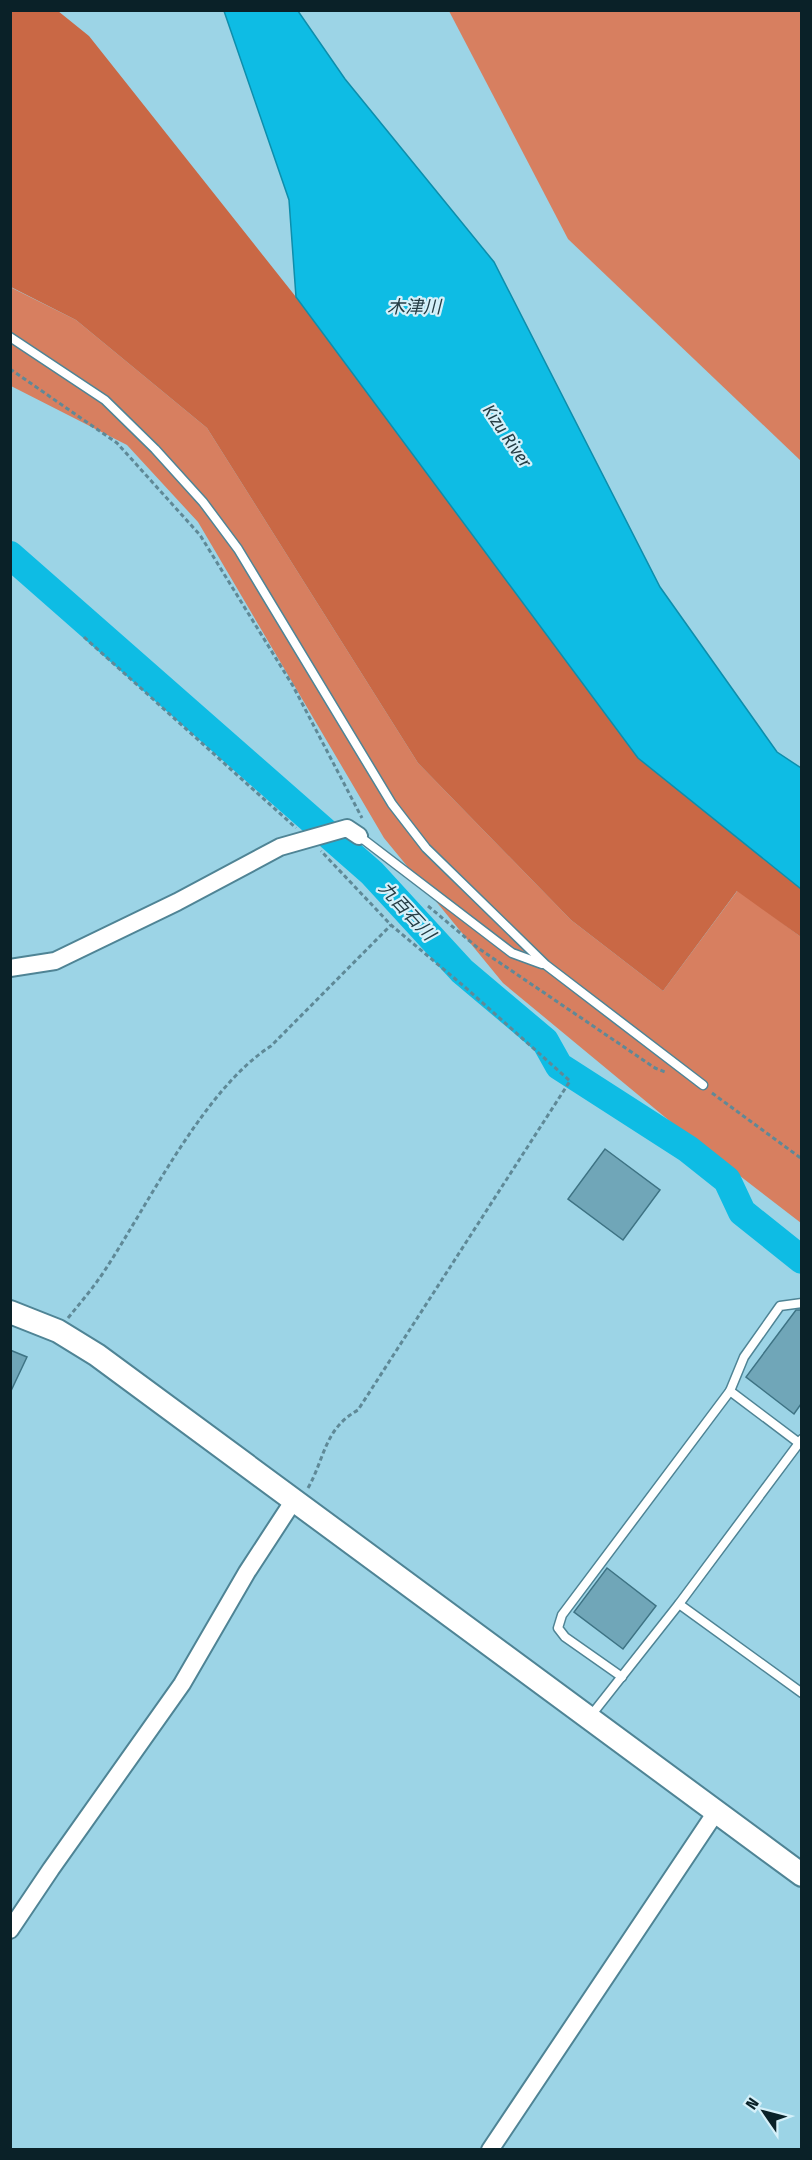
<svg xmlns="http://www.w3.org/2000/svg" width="812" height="2160" viewBox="0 0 812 2160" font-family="'Fira Sans Condensed','Noto Sans JP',sans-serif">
<rect width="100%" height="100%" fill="#9cd4e6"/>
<g fill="#d77f60">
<path d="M449,11H801V461L568,239Z"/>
<path d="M10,287L76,320L207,428L418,763L571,920L663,991L738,890L801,937V1223L683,1132L503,983L384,838L198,522L127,445L11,386Z"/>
</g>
<path fill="#c96845" d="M10,11H58L89,36L296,297L638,758L801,889V937L737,891L663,991L571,920L418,763L207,428L76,320L11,287Z"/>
<path fill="#0ebce4" stroke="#0d8eac" stroke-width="1.5" d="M224,11H298L345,79L494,262L660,587L777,752L801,768V889L638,758L296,297L289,200Z"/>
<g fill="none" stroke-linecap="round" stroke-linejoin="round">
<path stroke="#0ebce4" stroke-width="28" d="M10,555L372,873L462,971L545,1041L559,1066L688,1149L727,1180L742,1212L802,1260"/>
</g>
<g fill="#70a6b8" stroke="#3e7384" stroke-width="1.5">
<path d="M605,1149L660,1190L623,1240L568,1199Z"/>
<path d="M796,1310H801V1404L794,1414L746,1377Z"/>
<path d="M10,1350L27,1357L10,1393Z"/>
<path d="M607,1568L656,1606L623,1649L574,1612Z"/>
</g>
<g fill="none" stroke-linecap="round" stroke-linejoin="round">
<g stroke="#4f8495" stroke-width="11">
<g id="lane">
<path d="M10,337L105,400L155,449L203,502L238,549L392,804L426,848L546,965L703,1085"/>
<path d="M359,836L512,953L542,964"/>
<path d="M730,1391L799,1443"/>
<path d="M679,1604L802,1693"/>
<path d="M622,1677L565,1637L558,1628L562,1615L730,1391L744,1357L780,1306L802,1303"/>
<path d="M589,1718L679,1604L802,1439"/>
</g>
</g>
<g stroke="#4f8495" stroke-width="20">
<g id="street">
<path d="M10,968L55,961L177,902L280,847L347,828L359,836"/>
<path d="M10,1930L51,1869L182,1684L247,1572L294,1500"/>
<path d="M490,2150L716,1812"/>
</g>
</g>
<g stroke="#4f8495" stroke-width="26">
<path id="secondary" d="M10,1312L58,1331L97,1355L802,1875"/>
</g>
<g stroke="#5f8997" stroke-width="3" stroke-dasharray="4.5 3" stroke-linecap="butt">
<path d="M10,369L117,443L200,535L293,686L362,818"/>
<path d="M84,637L296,828"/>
<path d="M428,906L478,948L655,1068L665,1072"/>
<path d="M712,1093L802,1159"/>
<path d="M68,1318C81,1302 94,1287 105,1270C149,1203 204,1089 271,1046L391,925"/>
<path d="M308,1488C325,1458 324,1429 358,1410L570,1081L466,988L391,925L321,851"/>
</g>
<use href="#lane" stroke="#fff" stroke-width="8"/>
<use href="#street" stroke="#fff" stroke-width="16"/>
<use href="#secondary" stroke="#fff" stroke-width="22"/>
</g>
<g text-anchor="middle" stroke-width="4.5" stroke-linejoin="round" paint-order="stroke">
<g font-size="18" font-style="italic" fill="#253d45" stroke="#d5f0f9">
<text x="414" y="313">木津川</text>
<text transform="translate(507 436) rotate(56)" y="6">Kizu River</text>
<text transform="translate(407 911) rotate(47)" y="6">九百石川</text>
</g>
</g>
<rect width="812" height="2160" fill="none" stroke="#0a2128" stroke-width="24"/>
<g transform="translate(764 2112) rotate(305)" stroke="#d5f0f9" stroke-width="4.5" paint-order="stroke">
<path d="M0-4.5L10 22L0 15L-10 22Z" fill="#0a2128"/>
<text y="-9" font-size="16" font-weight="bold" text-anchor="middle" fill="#0a2128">N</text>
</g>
</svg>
